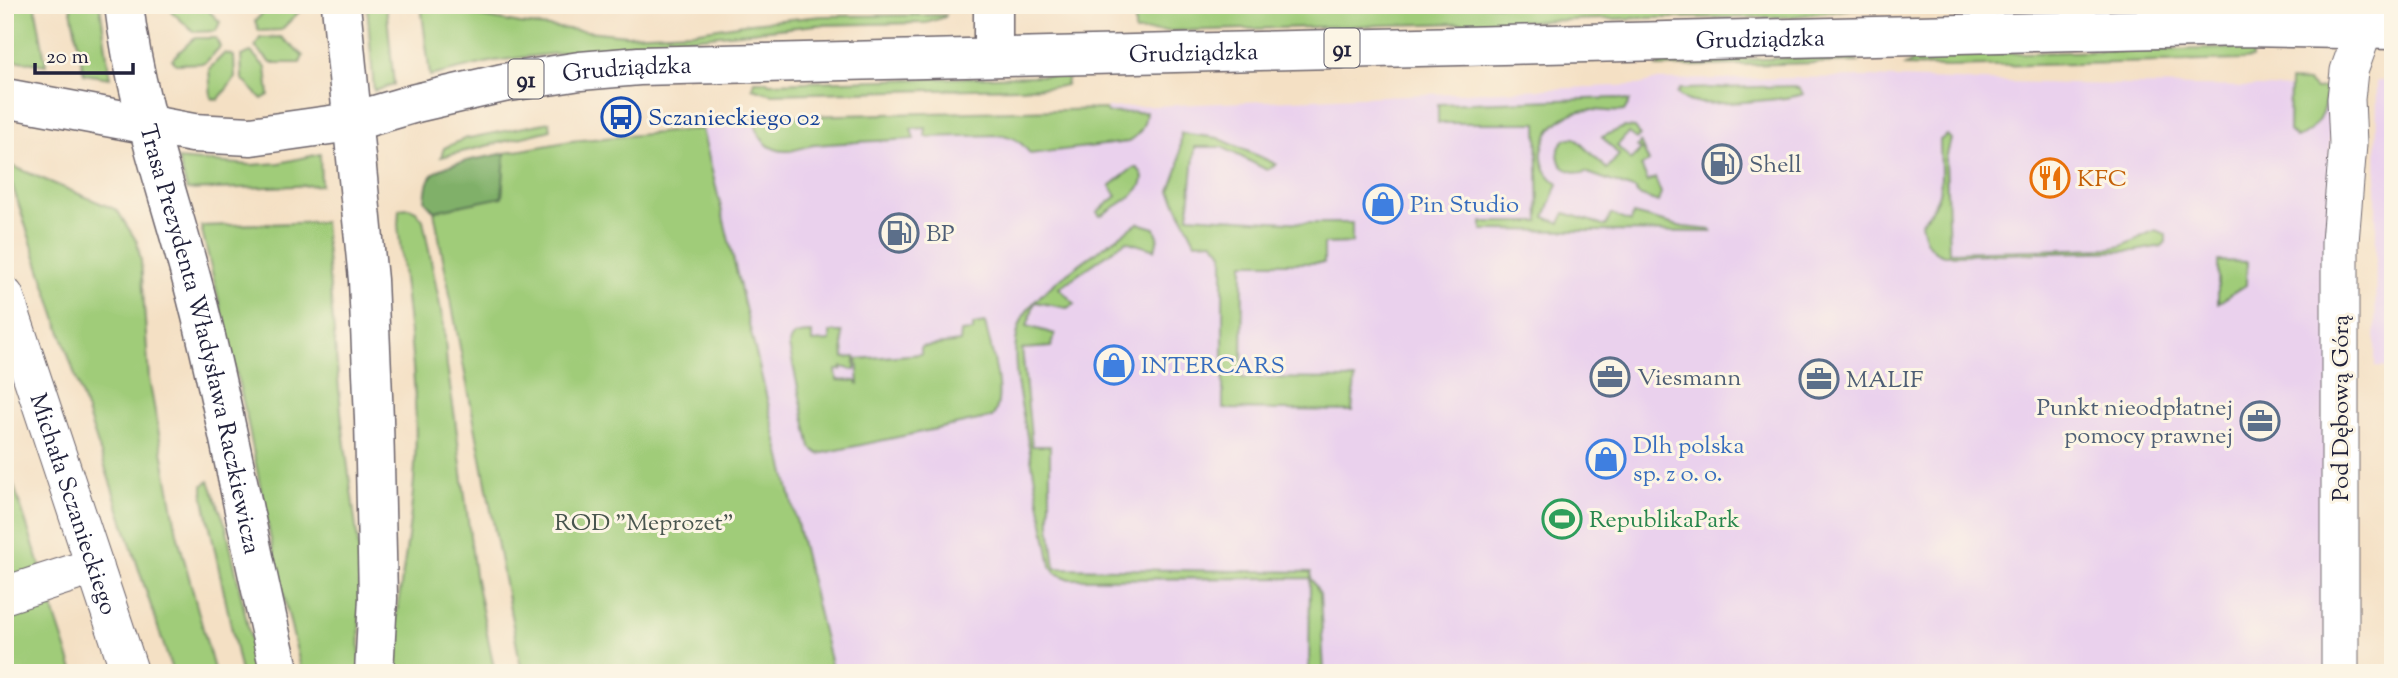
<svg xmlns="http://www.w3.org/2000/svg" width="2398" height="678" viewBox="0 0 2398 678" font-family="'Sorts Mill Goudy',serif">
<rect width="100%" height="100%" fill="#fcf5e5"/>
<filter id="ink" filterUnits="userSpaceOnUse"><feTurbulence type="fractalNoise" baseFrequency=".0143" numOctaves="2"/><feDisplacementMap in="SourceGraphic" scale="14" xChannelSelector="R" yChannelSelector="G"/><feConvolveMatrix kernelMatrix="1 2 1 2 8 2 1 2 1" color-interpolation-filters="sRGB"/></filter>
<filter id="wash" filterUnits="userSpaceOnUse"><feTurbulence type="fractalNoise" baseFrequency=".00686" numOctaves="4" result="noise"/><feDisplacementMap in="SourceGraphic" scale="28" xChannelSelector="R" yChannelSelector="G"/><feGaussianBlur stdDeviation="1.57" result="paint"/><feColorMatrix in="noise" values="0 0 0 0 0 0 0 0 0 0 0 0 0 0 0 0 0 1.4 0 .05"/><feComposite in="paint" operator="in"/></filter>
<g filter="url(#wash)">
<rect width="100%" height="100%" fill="#f4e0c4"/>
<g fill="#ead1ed">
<path d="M1868,77L2071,84L2328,88L2346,673H833L702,129L703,121L1108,108L1638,85L1658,80Z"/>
<path d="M2377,80H2393V368L2375,367Z"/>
</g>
<g fill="#a0cc79" stroke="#61775a" stroke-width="2">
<path d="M5,5H35L46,65L5,59Z"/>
<path d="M70,5H100L110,78L84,74Z"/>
<path d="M299,5L301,10L281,30L259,31L255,21L270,6Z"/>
<path d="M367,5H386L394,85L374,91Z"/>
<path d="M421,5L520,24L626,35L693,32L750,23L822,16L946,15L945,17L926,23L816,25L634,44L494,61L430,76Z"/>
<path d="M1314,5H1883L1789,17L1643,18L1135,32V10Z"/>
<path d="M174,6H204L220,22L216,31L194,32L172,12Z"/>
<path d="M281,37L303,56L300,63H271L255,47L260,38Z"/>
<path d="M194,38H216L220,47L205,63L176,64L172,59Z"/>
<path d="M2252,48V59L2245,60L1948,67L1905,66L1919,57L1931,55Z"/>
<path d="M251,52L266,68L269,95L262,99L242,79L241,56Z"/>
<path d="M225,53L234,56L235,78L218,100L211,98L209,69Z"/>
<path d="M1851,57L1858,62L1657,67L1662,62L1667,61Z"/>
<path d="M1068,75L1066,85L1057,87L772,94L752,88L754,81H767L769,83Z"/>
<path d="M2290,81L2308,82L2315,89L2327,88C2325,110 2319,131 2296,138L2289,131Z"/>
<path d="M1793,86L1800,89L1803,94C1788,100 1707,106 1692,102C1686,101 1682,97 1677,94L1680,89H1683Z"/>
<path d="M1617,98L1630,101L1624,111C1613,113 1602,110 1591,110C1567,110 1545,127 1542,152C1541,165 1547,176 1558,184L1545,217L1560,223L1565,213L1606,226L1611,214L1631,222L1633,214L1683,227L1712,230V232L1482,230V222H1539L1537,123H1438V104Z"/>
<path d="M1105,109L1107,113L1146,112C1145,127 1140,134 1128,142L1030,154C1023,143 1015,137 1002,135L925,137L926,128L911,129L914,139C881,141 848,142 815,145C802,146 791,154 778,150C763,146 756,132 754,117Z"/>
<path d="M550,122L551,130L441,157L444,148L464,139Z"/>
<path d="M1624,127L1635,128L1640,135L1636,139L1628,133L1617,146L1631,160L1641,150L1637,147L1640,142L1649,162L1641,166L1648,182L1655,178L1661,193L1658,202L1636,194V190L1585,172L1583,174C1577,172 1566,171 1562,166C1554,154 1560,135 1575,138L1607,169L1619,155L1602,137Z"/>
<path d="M702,129L833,673H522L434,211L502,197L505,153L571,141Z"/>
<path d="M1181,133L1218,138L1276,164L1267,170L1222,147H1195L1188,216L1305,223H1352V243L1324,244V263H1243L1242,378L1355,379L1352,411L1223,409V253L1213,241L1195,242L1170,191L1179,166Z"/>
<path d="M1947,135L1951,139L1946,159L1949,252L2112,248L2122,246L2155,230L2166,234V242L2162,246L2135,251L1944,255C1928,251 1923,237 1921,222C1948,194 1940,176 1940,140Z"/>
<path d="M320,154L321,185L187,190L178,159L251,165L279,163Z"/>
<path d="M5,163L117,210L137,242L141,261L149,379L177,533L215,673H173Z"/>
<path d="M1133,168H1137C1159,187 1113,207 1100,216L1097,212L1117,196L1110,186Z"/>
<path d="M409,208L416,211L423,220L444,326L447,366L455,418L475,575L495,673H388C397,604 411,535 415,465C419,385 406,304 398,225L399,209Z"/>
<path d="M324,222L342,422L359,550L360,673H302L271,541L246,414L201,226Z"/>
<path d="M1138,223L1155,228L1158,237L1155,250L1126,241L1059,288L1075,304L1067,308L1035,302L1027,326L1055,334L1051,347L1022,349L1032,446H1050V525L1055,568L1311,572V578L1320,594L1324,673H1309L1310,578L1070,579L1055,573L1051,566L1017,382C1015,360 1013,339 1022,319C1035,290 1110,243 1138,223Z"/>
<path d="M2218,261L2247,262L2246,285L2218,303Z"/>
<path d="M985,323C990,345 1008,399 992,417L819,454L811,448L789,346C790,332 801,334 812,333V342L830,341V332H842L844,358L855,357V370L842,367L841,370H836L837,380L856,381L858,384H859L857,359L921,354V347L960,342L961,332L973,331V325Z"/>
<path d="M5,459L41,568L5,580Z"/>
<path d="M209,481L226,526L258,673H241L203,494V485Z"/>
<path d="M47,591L74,673H5V606Z"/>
</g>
<path fill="#80b069" stroke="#516952" stroke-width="2" d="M505,153L502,197L434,211L425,201C426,192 426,181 433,174C446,162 487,158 505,153Z"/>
</g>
<g filter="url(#ink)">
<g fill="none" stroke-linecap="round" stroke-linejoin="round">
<g stroke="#6c646b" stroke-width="39">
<g id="street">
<path id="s1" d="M5,296L130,673"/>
<path d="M5,595L95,566"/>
<path d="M2340,673V242L2348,144L2346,99L2349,71L2364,29L2369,5"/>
</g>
</g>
<g stroke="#6c646b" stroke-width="41">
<g id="secondary">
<path id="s2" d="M124,5C136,108 173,204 198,304C229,426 250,550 280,673"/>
<path d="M341,5L368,280L374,419L378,598L374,673"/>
<path d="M993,56V5"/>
</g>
</g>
<g stroke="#6c646b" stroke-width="41">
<g id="primary">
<path id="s3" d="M5,98L193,133L251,136L351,122L416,103L503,83L580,71L639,66L2243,27L2393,30"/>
</g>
</g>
<use href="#street" stroke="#fff" stroke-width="37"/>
<use href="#secondary" stroke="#fff" stroke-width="38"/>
<use href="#primary" stroke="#fff" stroke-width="38"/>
</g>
</g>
<defs>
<g id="bus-ring" transform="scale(2.0125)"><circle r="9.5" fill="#fcf5e5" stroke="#1a4fb4" stroke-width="1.5"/><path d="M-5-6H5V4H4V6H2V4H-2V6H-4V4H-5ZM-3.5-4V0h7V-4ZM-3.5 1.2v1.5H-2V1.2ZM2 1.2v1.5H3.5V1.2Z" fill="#1a4fb4"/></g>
<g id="fuel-ring" transform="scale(2.0125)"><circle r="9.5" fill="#fcf5e5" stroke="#5c6f8a" stroke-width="1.5"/><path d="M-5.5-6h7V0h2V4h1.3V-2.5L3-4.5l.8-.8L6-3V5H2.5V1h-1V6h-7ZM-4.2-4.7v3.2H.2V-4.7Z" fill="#5c6f8a"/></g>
<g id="restaurant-ring" transform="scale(2.0125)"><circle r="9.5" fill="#fcf5e5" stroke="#e8710a" stroke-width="1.5"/><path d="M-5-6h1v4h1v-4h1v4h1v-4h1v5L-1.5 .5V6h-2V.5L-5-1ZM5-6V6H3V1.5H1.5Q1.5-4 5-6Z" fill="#e8710a"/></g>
<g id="shop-ring" transform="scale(2.0125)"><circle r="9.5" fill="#fcf5e5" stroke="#3f7fe0" stroke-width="1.5"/><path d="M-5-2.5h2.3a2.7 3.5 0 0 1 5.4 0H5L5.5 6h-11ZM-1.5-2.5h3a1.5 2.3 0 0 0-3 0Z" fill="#3f7fe0"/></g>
<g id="office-ring" transform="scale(2.0125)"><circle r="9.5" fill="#fcf5e5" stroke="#5c6f8a" stroke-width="1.5"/><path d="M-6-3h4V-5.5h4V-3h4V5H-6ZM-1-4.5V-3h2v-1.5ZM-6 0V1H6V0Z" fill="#5c6f8a"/></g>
<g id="stadium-ring" transform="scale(2.0125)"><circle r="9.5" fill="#fcf5e5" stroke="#2e9e5b" stroke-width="1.5"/><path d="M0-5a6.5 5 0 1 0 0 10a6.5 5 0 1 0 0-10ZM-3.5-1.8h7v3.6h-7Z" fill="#2e9e5b"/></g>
</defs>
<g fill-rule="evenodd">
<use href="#bus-ring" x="621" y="117"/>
<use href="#fuel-ring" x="1722" y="164"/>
<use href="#restaurant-ring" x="2050" y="178"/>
<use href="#shop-ring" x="1383" y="204"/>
<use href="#fuel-ring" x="899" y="233"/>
<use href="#shop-ring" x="1114" y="365"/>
<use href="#office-ring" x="1610" y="377"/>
<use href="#office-ring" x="1819" y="379"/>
<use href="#office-ring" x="2260" y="421"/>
<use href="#shop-ring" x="1606" y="459"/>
<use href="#stadium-ring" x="1562" y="519"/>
</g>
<g text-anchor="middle" stroke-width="6" stroke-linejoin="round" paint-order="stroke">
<g fill="#fcf5e5" stroke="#63616e" stroke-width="2">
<rect x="1324.5" y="28.5" width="35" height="39" rx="5"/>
<rect x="508.5" y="59.5" width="35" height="39" rx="5"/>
</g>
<g font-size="23" font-weight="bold" fill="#22223b">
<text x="1342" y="56">91</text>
<text x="526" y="87">91</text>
</g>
<g font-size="24" fill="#22223b" stroke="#fcf5e5">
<text dy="8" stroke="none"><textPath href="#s3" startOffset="1766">Grudziądzka</textPath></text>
<text dy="8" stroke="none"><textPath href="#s3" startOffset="1199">Grudziądzka</textPath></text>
<text dy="8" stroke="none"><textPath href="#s3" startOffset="632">Grudziądzka</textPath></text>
<text dy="8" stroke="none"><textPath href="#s2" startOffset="343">Trasa Prezydenta Władysława Raczkiewicza</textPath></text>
<text transform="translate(2340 408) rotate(-90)" y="8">Pod Dębową Górą</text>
<text dy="8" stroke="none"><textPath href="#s1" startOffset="219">Michała Sczanieckiego</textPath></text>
</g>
<g font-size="24" fill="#164399" stroke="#fcf5e5" text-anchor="start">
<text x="648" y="125">Sczanieckiego 02</text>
</g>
<g font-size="24" fill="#4e5e75" stroke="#fcf5e5" text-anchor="start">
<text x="1749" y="172">Shell</text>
<text x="926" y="241">BP</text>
<text x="1637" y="385">Viesmann</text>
<text x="1846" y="387">MALIF</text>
<text x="2233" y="415" text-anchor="end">Punkt nieodpłatnej<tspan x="2233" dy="28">pomocy prawnej</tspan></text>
</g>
<g font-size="24" fill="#c56008" stroke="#fcf5e5" text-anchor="start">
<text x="2077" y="186">KFC</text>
</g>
<g font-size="24" fill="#366cbe" stroke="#fcf5e5" text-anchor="start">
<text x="1410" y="212">Pin Studio</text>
<text x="1141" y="373">INTERCARS</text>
<text x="1633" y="453">Dlh polska<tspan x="1633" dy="28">sp. z o. o.</tspan></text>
</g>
<g font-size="24" fill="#27864d" stroke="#fcf5e5" text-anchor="start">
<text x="1589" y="527">RepublikaPark</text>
</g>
<g font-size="24" fill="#48554e" stroke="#fcf5e5">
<text x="644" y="530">ROD "Meprozet"</text>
</g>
</g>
<rect width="2398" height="678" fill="none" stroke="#fcf5e5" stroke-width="28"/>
<path d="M35 63v10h98v-10" fill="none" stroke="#22223b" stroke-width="3.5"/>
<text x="46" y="63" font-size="21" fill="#22223b" stroke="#fcf5e5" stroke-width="5" paint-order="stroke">20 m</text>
</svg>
